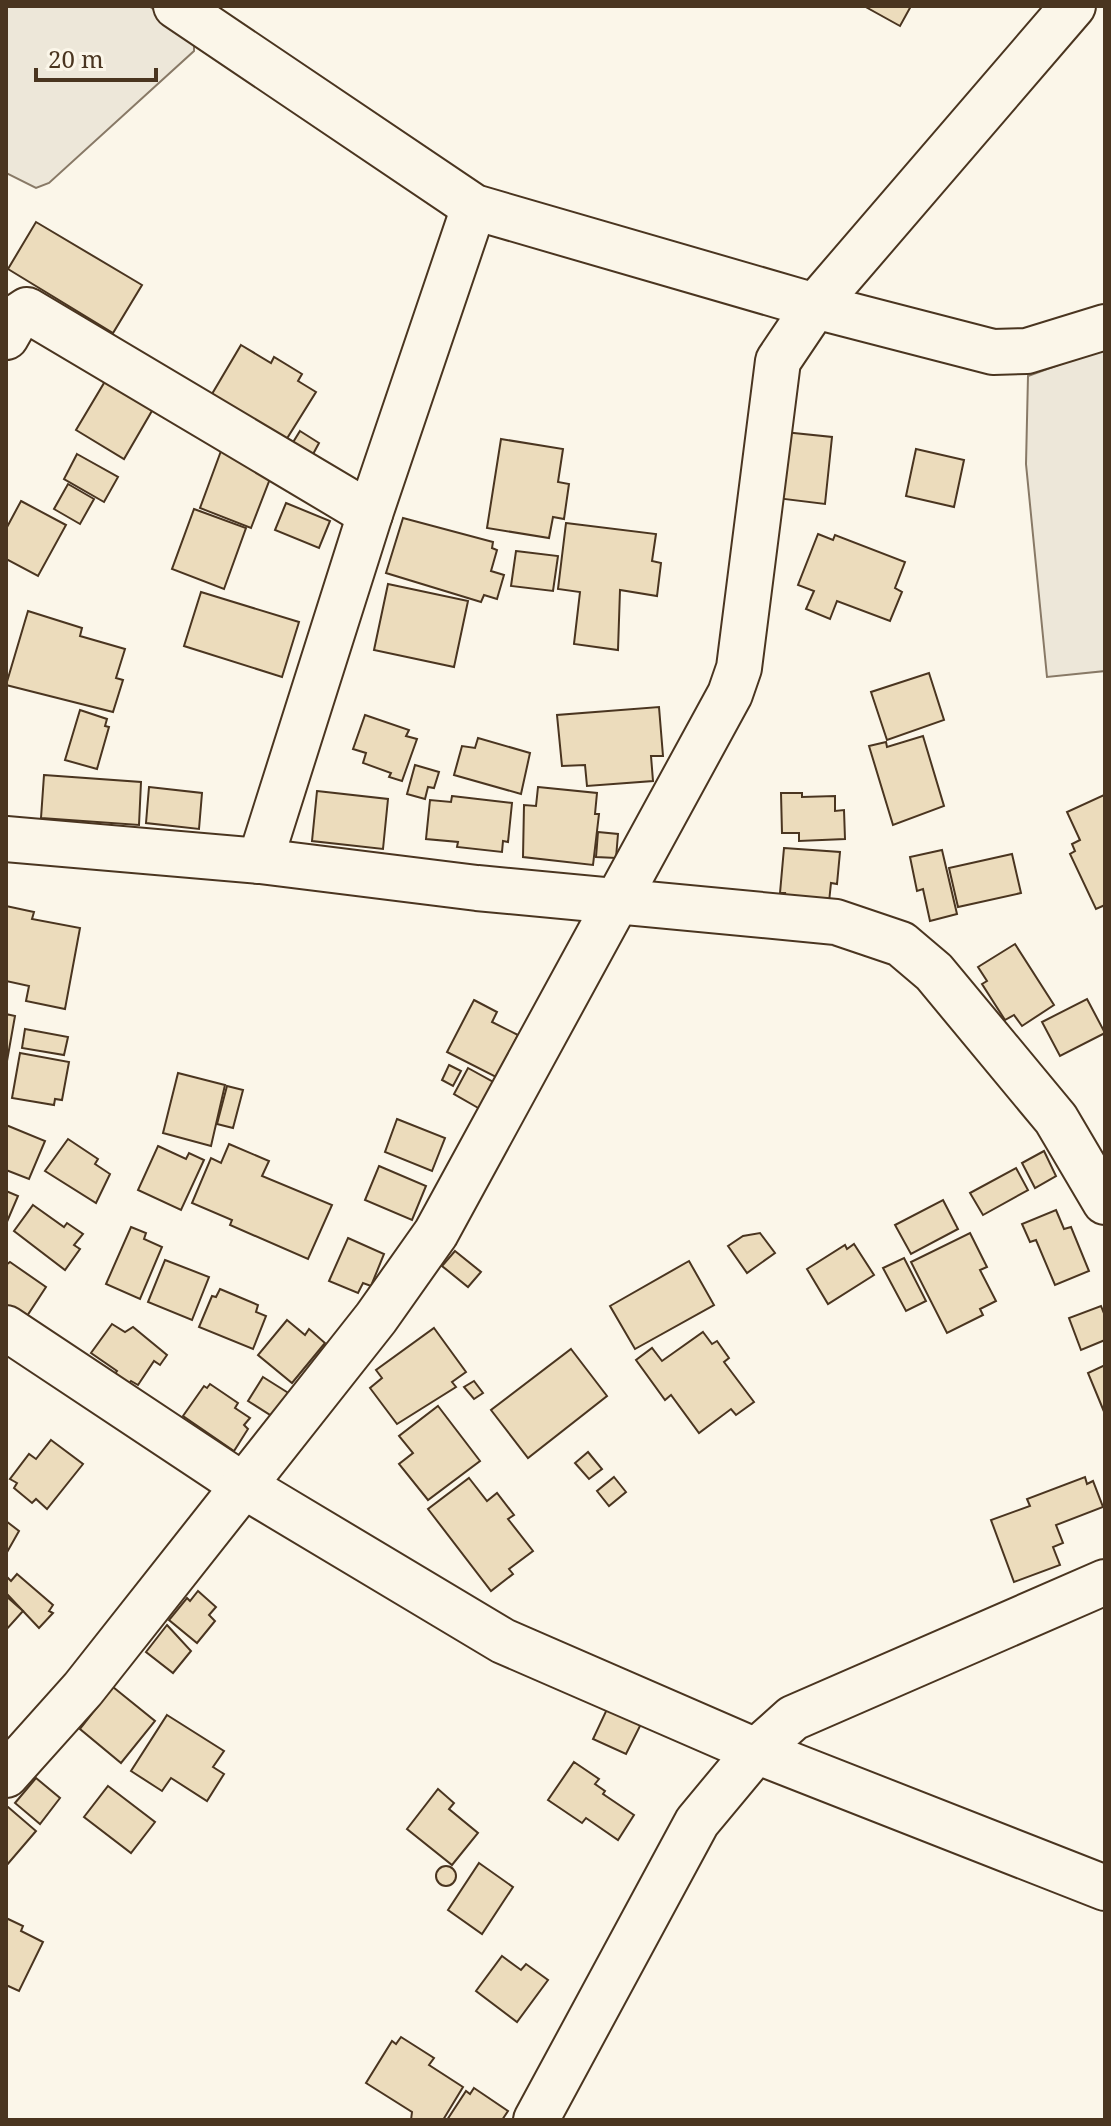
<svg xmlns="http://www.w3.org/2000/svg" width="1111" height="2126" viewBox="0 0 1111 2126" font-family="'Noto Serif',serif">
<rect width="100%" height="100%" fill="#fbf6e9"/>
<g fill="#ede7d9" stroke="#887966" stroke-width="2">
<path d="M6,6H149L194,39V51L49,183L36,188L6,173Z"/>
<path d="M1105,348V671L1047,677L1026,464L1028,376Z"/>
</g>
<g fill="#ecdcbc" stroke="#4a3520" stroke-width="2">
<path d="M864,6H911L900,26Z"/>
<path d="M36,222L142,285L113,333L8,269Z"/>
<path d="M241,345L271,363L274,357L302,374L298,381L316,392L286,440L212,394Z"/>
<path d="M113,368L160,397L124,459L76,430Z"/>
<path d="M300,431L319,443L312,456L292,444Z"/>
<path d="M784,432L832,437L825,504L776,498Z"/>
<path d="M501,439L563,449L558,482L569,484L564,519L553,517L549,538L487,528Z"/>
<path d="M916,449L964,460L954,507L906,496Z"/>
<path d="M221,451L273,471L251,528L200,508Z"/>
<path d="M77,454L118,477L104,502L64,479Z"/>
<path d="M68,484L94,499L80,524L54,509Z"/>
<path d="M21,501L66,525L38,576L6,559V529Z"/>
<path d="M286,503L330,521L319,548L275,530Z"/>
<path d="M194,509L246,528L224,589L172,569Z"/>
<path d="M403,518L493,542L492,548L497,550L491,571L504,575L497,599L484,595L481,602L386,573Z"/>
<path d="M566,523L656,534L652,561L661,563L657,596L620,590L618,650L574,644L580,592L558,589Z"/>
<path d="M818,534L833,540L835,535L905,562L895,588L902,592L890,621L837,601L830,619L806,609L814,591L798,585Z"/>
<path d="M516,551L558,556L553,591L511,586Z"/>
<path d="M388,584L468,601L454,667L374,650Z"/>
<path d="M201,592L299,622L282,677L184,646Z"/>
<path d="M28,611L82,628L80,636L125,649L116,678L123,680L113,712L6,685Z"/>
<path d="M929,673L944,720L887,740L871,692Z"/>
<path d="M659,707L663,756H651L653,781L587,786L585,765L562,766L557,715Z"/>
<path d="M80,710L107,719L105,726L109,727L97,769L65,760Z"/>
<path d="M365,715L409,730L406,736L417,739L402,781L389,777L391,773L363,763L366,753L353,749Z"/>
<path d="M923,736L944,806L893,825L869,746L886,742L887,747Z"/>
<path d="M478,738L530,753L521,794L454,775L462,746L475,748Z"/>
<path d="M415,765L439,772L434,788L428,787L425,799L407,794Z"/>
<path d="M44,775L141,782L139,825L41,818Z"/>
<path d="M149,787L202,793L199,829L146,823Z"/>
<path d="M538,787L597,793L595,814H599L593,865L523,857L524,805L536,806Z"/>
<path d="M317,791L388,799L383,849L312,841Z"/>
<path d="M781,793H802V797L835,796V811L844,810L845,839L799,841V833H782Z"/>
<path d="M1104,795L1105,905L1096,909L1070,854L1075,851L1072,844L1080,840L1067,812Z"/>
<path d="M452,796L512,803L508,842L503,841L502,852L457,847L458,842L426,839L430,800L451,802Z"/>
<path d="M598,832L618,834L616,858L596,857Z"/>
<path d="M784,848L840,852L837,884L831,883L829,902L784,898L785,893H780Z"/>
<path d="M942,850L957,914L930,921L923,889L917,891L910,857Z"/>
<path d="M1012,854L1021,893L958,907L949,868Z"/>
<path d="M6,906L34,912L32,919L80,928L65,1009L26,1001L29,986L6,981Z"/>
<path d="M1015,944L1054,1005L1022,1026L1014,1015L1005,1020L982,984L987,981L978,967Z"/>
<path d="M1087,999L1105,1033L1060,1056L1042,1022Z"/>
<path d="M474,1000L497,1012L492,1022L518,1035L496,1077L447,1052Z"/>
<path d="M6,1014L15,1016L7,1061H6Z"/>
<path d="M25,1029L68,1037L64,1055L22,1048Z"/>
<path d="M20,1053L69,1062L62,1100L55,1099L54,1105L12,1098Z"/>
<path d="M449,1065L461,1071L453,1086L442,1080Z"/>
<path d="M468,1068L495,1083L480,1109L454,1094Z"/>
<path d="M178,1073L225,1085L211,1146L163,1133Z"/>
<path d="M227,1086L243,1090L233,1128L217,1124Z"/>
<path d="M397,1119L445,1138L432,1171L385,1152Z"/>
<path d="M6,1125L45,1141L29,1179L6,1170Z"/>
<path d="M68,1139L98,1159L95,1164L110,1174L96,1203L45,1171Z"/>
<path d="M229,1144L269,1161L262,1176L332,1205L308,1259L230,1225L232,1220L192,1203L211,1158L221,1163Z"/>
<path d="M158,1146L186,1159L189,1153L204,1160L181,1210L138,1190Z"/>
<path d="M1044,1151L1056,1176L1035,1188L1022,1163Z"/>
<path d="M379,1166L426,1186L412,1220L365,1200Z"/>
<path d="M1016,1168L1028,1190L983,1215L970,1193Z"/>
<path d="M6,1191L18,1196L6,1224Z"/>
<path d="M943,1200L958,1229L911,1254L895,1225Z"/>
<path d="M33,1205L64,1227L67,1223L83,1234L74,1245L80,1249L65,1270L14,1231Z"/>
<path d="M1056,1210L1064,1229L1071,1227L1089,1271L1055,1285L1036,1240L1030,1242L1022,1224Z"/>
<path d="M131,1227L146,1233L144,1239L162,1247L140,1299L106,1284Z"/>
<path d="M760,1233L775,1253L747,1273L728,1246L743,1236Z"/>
<path d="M970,1233L987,1267L980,1270L996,1301L980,1309L983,1315L947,1333L911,1262Z"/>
<path d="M348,1238L384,1254L371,1286L363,1283L358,1293L329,1281Z"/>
<path d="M854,1244L874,1275L828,1304L807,1269L845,1245L847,1249Z"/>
<path d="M455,1251L481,1272L468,1287L442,1266Z"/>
<path d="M904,1258L926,1301L906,1311L883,1268Z"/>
<path d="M165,1260L209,1277L192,1320L148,1302Z"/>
<path d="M689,1261L714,1305L635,1349L610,1306Z"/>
<path d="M10,1262L46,1287L25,1319L6,1306V1265Z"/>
<path d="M220,1289L258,1305L256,1312L266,1316L253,1349L199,1327L212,1296L216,1297Z"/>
<path d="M1101,1306L1105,1316V1340L1081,1350L1069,1318Z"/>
<path d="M287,1320L305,1335L309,1329L325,1343L292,1383L258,1355Z"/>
<path d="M112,1324L125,1332L133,1327L167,1355L160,1365L154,1361L138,1385L131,1381L126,1388L112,1378L117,1371L91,1353Z"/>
<path d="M434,1328L466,1372L452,1382L456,1387L397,1424L370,1388L382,1378L376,1370Z"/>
<path d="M703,1332L712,1344L717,1341L729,1358L724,1362L754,1402L736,1415L731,1409L699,1433L671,1395L665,1400L636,1360L652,1348L662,1361Z"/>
<path d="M571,1349L607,1396L528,1458L491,1410Z"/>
<path d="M1105,1365V1414L1088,1373Z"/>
<path d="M263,1377L290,1394L275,1418L248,1401Z"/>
<path d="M474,1381L483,1393L474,1399L464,1387Z"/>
<path d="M210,1384L238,1403L235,1408L250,1418L244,1425L248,1429L234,1451L183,1416L204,1386L207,1388Z"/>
<path d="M438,1406L480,1461L428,1500L399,1464L413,1453L399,1436Z"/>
<path d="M51,1440L83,1464L47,1509L36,1499L32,1503L14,1488L17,1483L10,1479L29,1454L36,1459Z"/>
<path d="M588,1452L602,1469L589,1479L575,1463Z"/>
<path d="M614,1477L626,1492L609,1506L597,1491Z"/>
<path d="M1085,1477L1087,1484L1093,1481L1103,1507L1056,1525L1063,1543L1053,1547L1060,1565L1014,1582L991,1520L1030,1506L1027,1499Z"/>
<path d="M469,1478L487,1501L497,1493L514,1515L508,1519L533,1551L509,1569L513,1574L491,1591L428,1509Z"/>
<path d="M6,1521L19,1531L6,1554Z"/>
<path d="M17,1574L53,1605L49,1611L53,1613L39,1628L6,1593V1576L11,1581Z"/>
<path d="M198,1591L216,1607L209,1615L215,1621L197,1643L169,1620L187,1598L190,1601Z"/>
<path d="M6,1596L23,1611L6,1630Z"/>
<path d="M167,1625L191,1651L173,1673L146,1652Z"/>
<path d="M113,1687L155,1721L121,1763L80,1729Z"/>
<path d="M608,1707L641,1724L626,1754L593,1739Z"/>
<path d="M167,1715L224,1751L213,1767L224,1774L207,1801L171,1778L162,1791L131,1771Z"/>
<path d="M574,1762L599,1779L595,1784L605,1791L603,1794L634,1815L618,1840L586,1818L582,1823L548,1800Z"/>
<path d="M36,1778L60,1798L40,1824L15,1803Z"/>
<path d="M108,1786L155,1822L131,1853L84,1817Z"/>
<path d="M438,1789L454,1803L449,1809L478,1833L452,1865L407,1829Z"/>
<path d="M8,1807L36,1831L6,1866V1809Z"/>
<path d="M479,1863L513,1887L482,1934L448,1910Z"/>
<circle cx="446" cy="1876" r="10"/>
<path d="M6,1918L23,1926L21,1931L43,1942L19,1991L6,1985Z"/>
<path d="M502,1956L521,1970L526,1964L548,1980L517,2022L476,1991Z"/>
<path d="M401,2037L434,2058L429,2065L463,2087L443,2120H411L412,2112L366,2083L392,2041L396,2044Z"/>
<path d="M474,2088L508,2111L502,2120H447L466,2091L470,2094Z"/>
</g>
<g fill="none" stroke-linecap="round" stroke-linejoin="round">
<g stroke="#4a3520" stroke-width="48">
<g id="minor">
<path d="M176,6L474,207L815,306L993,352L1027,351L1105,327"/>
<path d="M6,337L18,316L27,310L370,514"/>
<path d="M6,839L260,861L477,888L836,922L901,944L934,972L1056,1119L1105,1202"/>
<path d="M260,861L370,514L474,207"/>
<path d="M6,1328L244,1486L503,1641L756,1751L1105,1888"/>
<path d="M6,1775L83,1689L376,1318L436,1233L730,694L739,668L778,361L815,306L1073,6"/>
<path d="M536,2120L697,1822L756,1751L793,1718L1105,1582"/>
</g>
</g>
<use href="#minor" stroke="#fbf6e9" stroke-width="44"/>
</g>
<rect width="1111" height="2126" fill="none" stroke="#4a3520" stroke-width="16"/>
<path d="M36 68v12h120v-12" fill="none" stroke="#4a3520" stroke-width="4"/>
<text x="48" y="68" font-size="24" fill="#4a3520" stroke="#fbf6e9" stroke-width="6" paint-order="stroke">20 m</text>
</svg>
